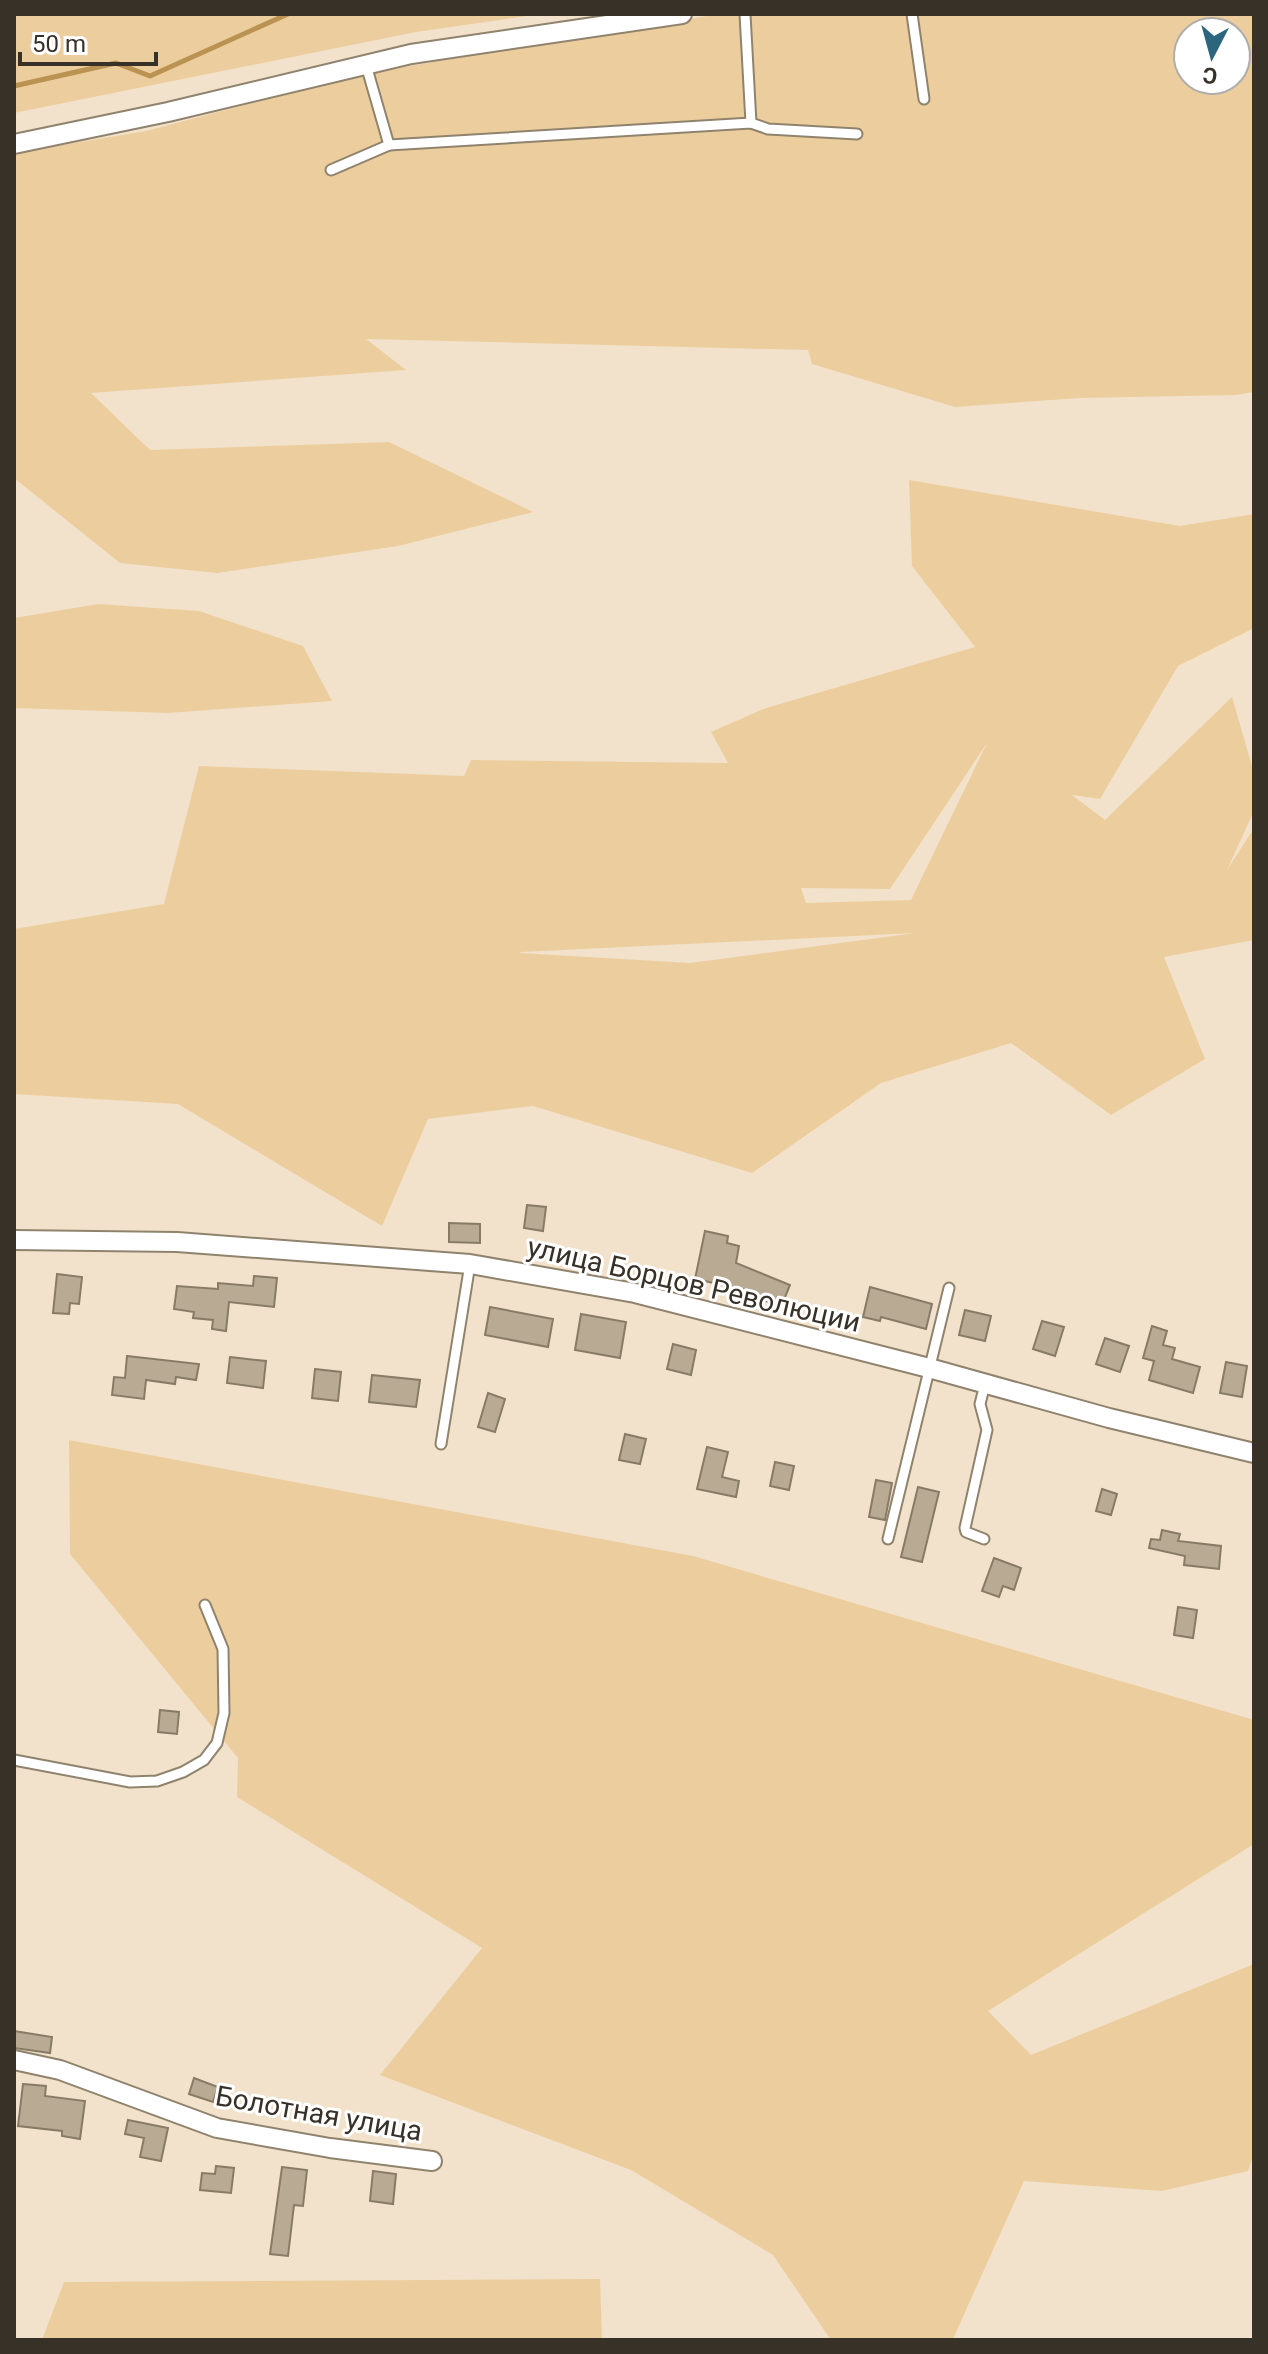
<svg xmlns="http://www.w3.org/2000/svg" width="1268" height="2354" viewBox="0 0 1268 2354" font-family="Roboto,sans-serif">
<rect width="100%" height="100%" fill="#f2e2cb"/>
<g fill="#ecce9e" fill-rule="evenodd">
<path d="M14,14H541L416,32L14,113Z"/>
<path d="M719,14H1254V392L1236,395L1080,398L955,407L812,364L808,350L366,339L406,370L91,393L150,450L389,442L533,512L398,546L217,573L120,563L14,478V153L146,131L362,74ZM1188,32H1236V80H1188Z"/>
<path d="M909,480L1180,526L1254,514V628L1178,666L1100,799L1072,795L1105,820L1232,697L1254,773V811L1227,870L1254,828V940L1164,957L1205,1059L1111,1115L1011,1043L881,1083L752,1173L533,1106L428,1119L382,1226L178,1104L14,1094V929L164,904L199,766L464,776L471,760L728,763L711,732L766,708L975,647L912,566ZM987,743L911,900L806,903L801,888L890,889ZM915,933L690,963L520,953L521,952Z"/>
<path d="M98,604L199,611L303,646L332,701L168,713L14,708V618Z"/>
<path d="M69,1440L693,1556L1254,1720V1844L988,2011L1031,2055L1254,1964V2152L1248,2171L1162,2191L1024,2181L953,2339L831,2340L773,2255L631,2170L380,2075L482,1948L237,1797L238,1758L70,1554Z"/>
<path d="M600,2279L602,2340H42L64,2282Z"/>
</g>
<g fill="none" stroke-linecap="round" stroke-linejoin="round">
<path stroke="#ba9251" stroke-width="5" d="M14,86L116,63L150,76L288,14"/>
</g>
<g fill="#b9aa94" stroke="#887b65" stroke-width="2">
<path d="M527,1205L546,1207L543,1231L524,1228Z"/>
<path d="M449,1223L480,1224V1243L449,1242Z"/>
<path d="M705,1231L728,1236L727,1243L739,1246L736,1263L790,1285L781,1307L746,1293L747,1290L695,1279Z"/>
<path d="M57,1274L82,1277L79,1304L70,1303L69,1314L53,1313Z"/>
<path d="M254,1276L277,1278L274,1307L229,1302L226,1331L212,1329L213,1320L193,1318L194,1312L174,1309L177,1286L218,1289V1283L253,1286Z"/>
<path d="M870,1287L932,1304L926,1329L881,1317L880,1321L863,1317Z"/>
<path d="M490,1307L553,1319L548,1347L485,1335Z"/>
<path d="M965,1310L991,1316L985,1341L959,1335Z"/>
<path d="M581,1314L626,1322L620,1358L575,1350Z"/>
<path d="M1042,1321L1064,1327L1055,1356L1033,1349Z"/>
<path d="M1152,1326L1167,1331L1163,1345L1175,1348L1172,1359L1200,1367L1193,1393L1149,1380L1154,1361L1143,1358Z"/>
<path d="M1105,1338L1129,1346L1120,1372L1096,1364Z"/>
<path d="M673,1344L696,1350L691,1375L667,1369Z"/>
<path d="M127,1356L199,1364L196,1380L176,1377L175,1384L146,1380L144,1399L112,1395L114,1377L125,1378Z"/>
<path d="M230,1357L266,1361L263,1388L227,1383Z"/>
<path d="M1226,1362L1247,1366L1242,1397L1220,1393Z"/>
<path d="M315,1369L341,1372L338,1401L312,1398Z"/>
<path d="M372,1375L420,1380L416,1407L369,1402Z"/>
<path d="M488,1393L505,1399L495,1432L478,1427Z"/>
<path d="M625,1434L646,1439L640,1464L619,1460Z"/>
<path d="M707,1447L728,1452L722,1477L739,1481L736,1497L697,1489Z"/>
<path d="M775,1462L794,1466L789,1490L770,1486Z"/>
<path d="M876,1480L892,1483L885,1520L869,1517Z"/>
<path d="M918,1487L939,1492L922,1562L901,1557Z"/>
<path d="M1102,1489L1117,1494L1111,1515L1096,1511Z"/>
<path d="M1162,1530L1180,1534L1178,1541L1221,1546L1219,1569L1184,1565L1185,1556L1149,1548L1151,1539L1160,1540Z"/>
<path d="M994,1558L1021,1568L1014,1590L1003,1586L999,1597L982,1591Z"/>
<path d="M1178,1607L1197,1610L1193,1638L1174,1635Z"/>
<path d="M160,1710L179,1712L177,1734L158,1732Z"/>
<path d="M14,2031L52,2037L50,2053L14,2048Z"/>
<path d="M194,2078L218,2087L213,2102L189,2094Z"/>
<path d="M23,2084L46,2086L45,2096L85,2101L80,2139L62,2136V2131L18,2126Z"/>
<path d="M128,2120L168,2128L161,2161L140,2157L144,2138L125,2134Z"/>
<path d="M216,2166L234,2168L231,2193L200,2190L202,2173L215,2174Z"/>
<path d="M282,2167L307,2170L303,2206L294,2205L288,2256L270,2254Z"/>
<path d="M373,2171L396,2174L393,2204L370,2201Z"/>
</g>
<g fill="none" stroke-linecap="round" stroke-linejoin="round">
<g stroke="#90836d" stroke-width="13">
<g id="service">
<path d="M745,14L751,123"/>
<path d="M912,14L924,99"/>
<path d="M366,65L389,145L751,123L768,129L857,134"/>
<path d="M331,170L389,145"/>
<path d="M441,1444L470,1264"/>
<path d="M888,1539L949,1288"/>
<path d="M984,1539L966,1532L965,1528L987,1430L980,1404L985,1384"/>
<path d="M14,1760L130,1782L157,1781L183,1772L204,1760L217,1743L224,1713L223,1649L205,1605"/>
</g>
</g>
<g stroke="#90836d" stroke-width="22">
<g id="minor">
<path d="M14,144L168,112L411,54L682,14"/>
<path d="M14,1240L177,1242L470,1264L635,1293L929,1368L1109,1418L1254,1453"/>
<path d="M14,2060L60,2070L217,2128L330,2148L432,2161"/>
</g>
</g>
<use href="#service" stroke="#fff" stroke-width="9"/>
<use href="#minor" stroke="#fff" stroke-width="18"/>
</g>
<g text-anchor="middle" stroke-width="6" stroke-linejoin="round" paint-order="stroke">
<g font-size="28" fill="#373128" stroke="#fff">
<text transform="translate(694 1284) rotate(13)" y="10">улица Борцов Революции</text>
<text transform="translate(319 2113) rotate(10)" y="10">Болотная улица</text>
</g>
</g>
<rect width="1268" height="2354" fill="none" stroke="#373128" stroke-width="32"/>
<g transform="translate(1212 56) rotate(186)"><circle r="38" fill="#ffffff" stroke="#afada9" stroke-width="2"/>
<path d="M0-6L14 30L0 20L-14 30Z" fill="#2c667e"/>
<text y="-12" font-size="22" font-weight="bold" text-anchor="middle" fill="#373128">С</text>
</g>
<path d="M20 52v12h136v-12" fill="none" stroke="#373128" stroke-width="4"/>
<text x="32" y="52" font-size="24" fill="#373128" stroke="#ffffff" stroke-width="6" paint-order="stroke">50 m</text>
</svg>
